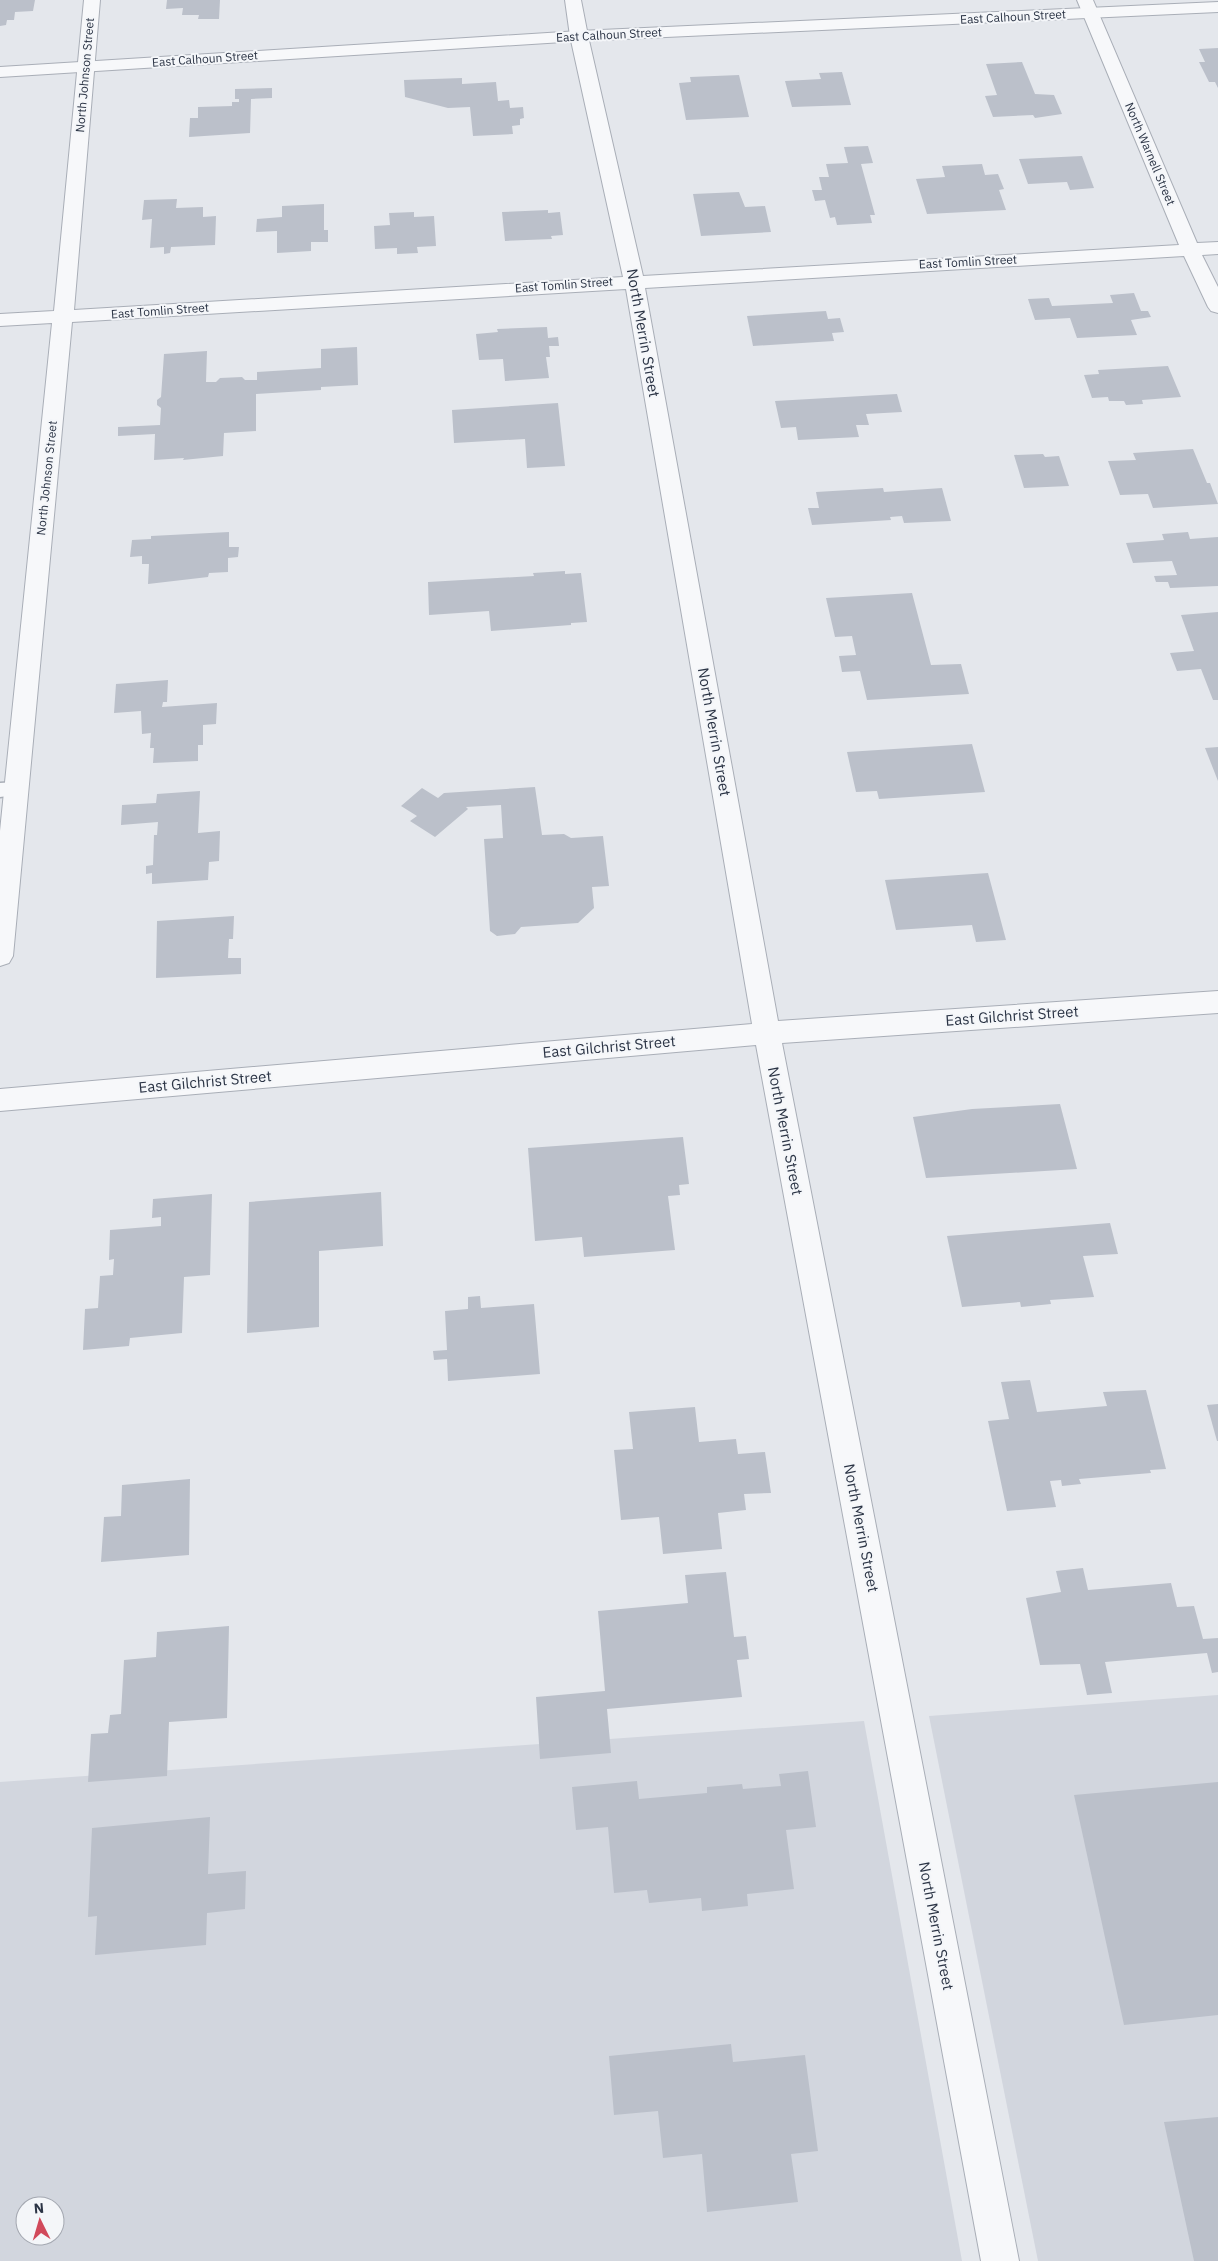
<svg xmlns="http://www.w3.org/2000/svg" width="1218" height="2261" viewBox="0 0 1218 2261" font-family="'IBM Plex Sans',sans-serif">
<rect width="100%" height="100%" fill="#e4e7ec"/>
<g fill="#d2d6de" fill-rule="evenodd">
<path d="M1218,1695V2261H1038L929,1716Z"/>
<path d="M864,1721L962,2261H0V1782ZM25,2206H55V2236H25Z"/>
</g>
<g fill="#bbc0ca">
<path d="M0,0H35L33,11L15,12L14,20H7L6,25L0,26Z"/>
<path d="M167,0H220L219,19H198L199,15H182L183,8L166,9Z"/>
<path d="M1218,48V88L1215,82H1209L1199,62H1205L1199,49Z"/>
<path d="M1022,62L1035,94L1054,95L1062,114L1035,118L1033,115L993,117L985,96L997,95L986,64Z"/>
<path d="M842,72L851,105L792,107L785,81L821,79L819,73Z"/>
<path d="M739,75L749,117L686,120L679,83L691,82L690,77Z"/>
<path d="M462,78V84L496,82L498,101L509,100L510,108L523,107L524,118L520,119V125L512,126L513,134L473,136L470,107L448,108L405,97L404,80Z"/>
<path d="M272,88V98L251,99L250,133L189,137L190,118H198V107L232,106V102H239V99H235V89Z"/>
<path d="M868,146L873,163L861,164L875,215H870L872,223L837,225L835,217L830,218L825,200L815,201L812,190H822L819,177H829L826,164L848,163L844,147Z"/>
<path d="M1082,156L1094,188L1070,190L1067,182L1028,184L1019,159Z"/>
<path d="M982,164L985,175L998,174L1004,189L999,190L1006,210L927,214L916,179L945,177L942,166Z"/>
<path d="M739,192L745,207L765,206L771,232L701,236L693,194Z"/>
<path d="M177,199L176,208L203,207V217L216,216L215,245L171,247L170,253L164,254V247L150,248L152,219L142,220L144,200Z"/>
<path d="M324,204V230H328V242H311V251L277,253V231L256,232L257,219L282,217V206Z"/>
<path d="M548,210V213L560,212L563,235L551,236L552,239L505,241L502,212Z"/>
<path d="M414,212V217L434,216L436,246L417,247L418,253L397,254V248L375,249L374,226L390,225L389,213Z"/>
<path d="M1134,293L1141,311H1148L1151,317L1131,320L1137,335L1077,338L1070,318L1035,320L1028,299L1049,298L1052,306L1113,303L1110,295Z"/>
<path d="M826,311L828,319L840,318L844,332L832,333L834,341L753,346L747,316Z"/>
<path d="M547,327L548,338L558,337L559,346H549L550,357H546L549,378L505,381L503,359L479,360L476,334L498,332L497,329Z"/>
<path d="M357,347L358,385L321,387V390L256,394V431L224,433L223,456L183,460L184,458L154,460L155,434L118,436V427L160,425L161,408L157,405V400L161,397L164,354L207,351L206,382H216L220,378L242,377L245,380H257V372L321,368V349Z"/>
<path d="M1168,366L1181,397L1142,400L1143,404L1126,405L1124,401H1109L1108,397L1092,398L1084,375L1099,374L1098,370Z"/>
<path d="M897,394L902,412L866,414L869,425H856L859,437L798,440L796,427L781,428L775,401Z"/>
<path d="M558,403L565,466L527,468L525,439L454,443L452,410Z"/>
<path d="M1193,449L1207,483H1210L1218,504L1153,508L1148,494L1120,495L1108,461L1136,460L1133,453Z"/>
<path d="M1043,454L1045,457L1059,456L1069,486L1024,488L1014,455Z"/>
<path d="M883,488L884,492L942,488L951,521L904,523L902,516L890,517L891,520L812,525L808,508H819L816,492Z"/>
<path d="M229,532V547H239L238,557L228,558V572L209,573L208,577L148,584L149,564H142V556L130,557L132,540L151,539V536Z"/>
<path d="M1188,532L1190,539L1218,537V586L1170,588L1168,582H1156L1154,576L1177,575L1172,561L1133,563L1126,543L1164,540L1162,534Z"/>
<path d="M565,571V574L581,573L587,622L571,623V625L491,631L489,611L429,615L428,582L534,576L533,573Z"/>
<path d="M912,593L931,665L961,664L969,694L867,700L860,671L842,672L839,656L856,655L852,636L835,637L826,598Z"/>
<path d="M1218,612V700H1213L1201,669L1177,671L1170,653L1194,651L1181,615Z"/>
<path d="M168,680L167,702H163L162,707L217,703L216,724L203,725V745H198V761L153,763L154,748H150L151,733L142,734L141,711L114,713L116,684Z"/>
<path d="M972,744L985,792L879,799L877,791L856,792L847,752Z"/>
<path d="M1218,747V781L1205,748Z"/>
<path d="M535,787L542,835L564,834L571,838L603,836L609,886L592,887L594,908L578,923L521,927L515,934L497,936L490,931L484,839L503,838L501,805L466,807L468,809L435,837L410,821L417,816L401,806L422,788L438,798L444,793Z"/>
<path d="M200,791L198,833L220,831L219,861L209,862L208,880L152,884V873L146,874V866L153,865L154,835H157L158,822L121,825L122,805L156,803L157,794Z"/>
<path d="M988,873L1006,940L976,942L972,925L896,930L885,880Z"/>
<path d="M234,916L233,939H229L228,958H241V974L156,978L157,921Z"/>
<path d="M1060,1104L1077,1169L926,1178L913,1117L972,1109Z"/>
<path d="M683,1137L689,1184L679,1185L680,1195L668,1196L675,1250L584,1257L582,1237L535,1241L528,1148Z"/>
<path d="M381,1192L383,1246L319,1251V1327L247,1333L249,1202Z"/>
<path d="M212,1194L210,1275L184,1277L182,1333L130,1338L129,1346L83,1350L85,1309L98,1308L100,1276L113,1275L114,1259L109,1260L110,1230L161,1226V1217L152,1218L153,1199Z"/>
<path d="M1110,1223L1118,1254L1083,1256L1094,1297L1050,1300L1051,1304L1021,1307L1020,1302L962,1307L947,1236Z"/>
<path d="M480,1296L481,1308L534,1304L540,1374L448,1381L447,1359L434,1360L433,1351L447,1350L445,1311L468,1309V1297Z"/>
<path d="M1030,1380L1037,1412L1107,1406L1103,1392L1146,1390L1166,1469L1150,1470L1151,1473L1079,1479L1081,1484L1062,1486L1061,1480L1050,1481L1056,1507L1007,1511L988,1421L1009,1419L1001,1382Z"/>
<path d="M1218,1404V1441H1217L1207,1405Z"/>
<path d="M695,1407L699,1442L736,1439L738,1454L765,1452L771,1493L744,1494L746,1510L718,1513L722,1549L663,1554L659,1517L621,1520L614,1450L633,1449L629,1412Z"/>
<path d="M190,1479L189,1555L101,1562L104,1517L121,1516L122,1485Z"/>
<path d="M1083,1568L1088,1590L1171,1583L1177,1607L1194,1606L1203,1639L1218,1638V1672L1212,1673L1207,1653L1105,1662L1112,1693L1087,1695L1080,1664L1040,1665L1026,1598L1061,1592L1056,1571Z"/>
<path d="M726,1572L734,1637L746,1636L749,1659L737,1660L742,1697L607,1709L611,1753L540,1759L536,1697L605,1691L598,1611L688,1603L685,1575Z"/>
<path d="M229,1626L227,1718L169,1722L167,1776L88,1782L91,1734L108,1733L110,1715L121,1714L124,1660L156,1657L157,1632Z"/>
<path d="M808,1771L816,1827L786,1830L794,1889L747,1894L748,1906L702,1911L701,1898L649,1903L647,1890L614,1893L608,1827L576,1830L572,1787L637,1781L639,1799L707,1793V1787L742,1784L743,1789L781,1786L779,1774Z"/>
<path d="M1218,1782V2015L1124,2025L1074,1795Z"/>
<path d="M210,1817L208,1874L246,1871L245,1909L207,1913L206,1945L95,1955L97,1916L88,1917L92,1828Z"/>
<path d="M731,2044L733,2062L805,2055L818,2151L791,2154L798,2202L707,2212L702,2154L663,2158L658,2111L614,2115L609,2056Z"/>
<path d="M1218,2117V2261H1194L1164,2122Z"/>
</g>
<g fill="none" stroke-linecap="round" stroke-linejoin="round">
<g stroke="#a9aeb7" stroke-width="3">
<path id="service" d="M16,782L23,784L25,789L23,794L0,797V783Z"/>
</g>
<g stroke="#a9aeb7" stroke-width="2">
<path id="minor" d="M84,0H100L74,310L623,277L570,36L565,0H581L588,36L643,276L1179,245L1077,0H1093L1197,243L1218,242V254L1202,255L1218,287V313L1211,311L1208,307L1184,256L645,288L778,1021L1218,991V1013L782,1043L1019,2261H981L756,1045L0,1111V1089L752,1024L626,289L72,322L13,956L9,963L0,966V831L52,323L0,326V314L54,311Z"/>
</g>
<g stroke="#a9aeb7" stroke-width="2">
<path id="tertiary" d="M1218,2V12L579,41L0,77V67L579,31Z"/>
</g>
<use href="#service" fill="#f7f8fa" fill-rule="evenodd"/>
<use href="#minor" fill="#f7f8fa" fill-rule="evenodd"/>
<use href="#tertiary" fill="#f7f8fa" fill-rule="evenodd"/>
</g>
<g text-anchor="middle" stroke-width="4" stroke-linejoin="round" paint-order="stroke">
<g font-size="12" fill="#2b3445" stroke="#f4f6f9">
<text transform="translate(1013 17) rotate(-3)" y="4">East Calhoun Street</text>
<text transform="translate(609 35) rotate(-3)" y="4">East Calhoun Street</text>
<text transform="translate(205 59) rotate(-4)" y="4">East Calhoun Street</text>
<text transform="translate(85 75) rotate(-85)" y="4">North Johnson Street</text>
<text transform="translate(1150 154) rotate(67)" y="4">North Warnell Street</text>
<text transform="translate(968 262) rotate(-3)" y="4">East Tomlin Street</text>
<text transform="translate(564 285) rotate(-4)" y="4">East Tomlin Street</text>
<text transform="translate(160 311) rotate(-4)" y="4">East Tomlin Street</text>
<text transform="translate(47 478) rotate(-84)" y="4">North Johnson Street</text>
</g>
<g font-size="15" fill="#2b3445" stroke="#f4f6f9">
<text transform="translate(643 333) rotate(80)" y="5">North Merrin Street</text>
<text transform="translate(714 732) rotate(80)" y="5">North Merrin Street</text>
<text transform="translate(1012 1016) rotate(-4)" y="5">East Gilchrist Street</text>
<text transform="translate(609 1047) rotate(-5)" y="5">East Gilchrist Street</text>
<text transform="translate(205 1082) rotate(-5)" y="5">East Gilchrist Street</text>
<text transform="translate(785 1131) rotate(79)" y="5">North Merrin Street</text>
<text transform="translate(861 1528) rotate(79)" y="5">North Merrin Street</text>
<text transform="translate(936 1926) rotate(79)" y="5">North Merrin Street</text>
</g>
</g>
<g transform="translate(40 2221) rotate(355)"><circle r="24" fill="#f4f6f9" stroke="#a4a8b1"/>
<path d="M0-4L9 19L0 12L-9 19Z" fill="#d1495b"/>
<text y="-8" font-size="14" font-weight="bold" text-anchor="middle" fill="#2b3445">N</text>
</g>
</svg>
